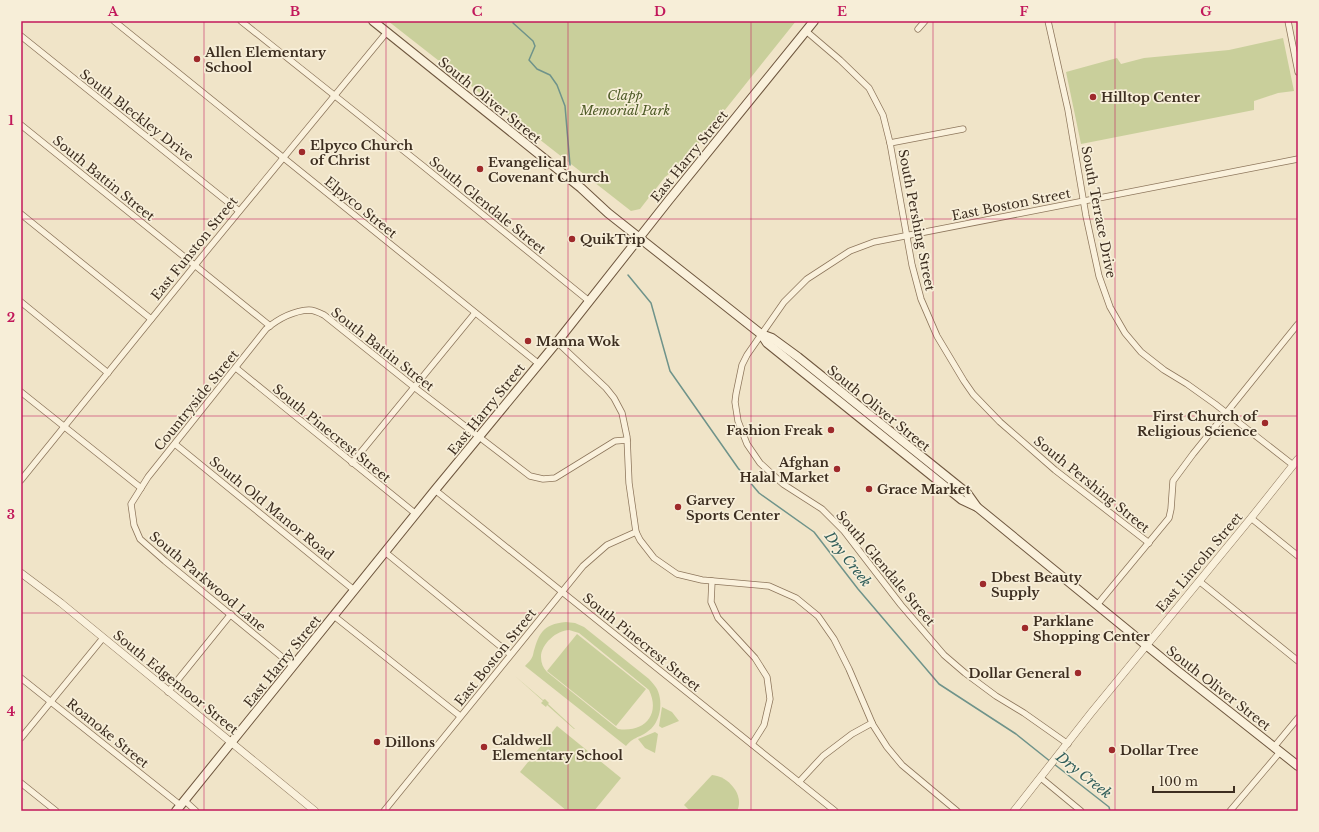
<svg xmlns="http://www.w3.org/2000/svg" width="1319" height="832" viewBox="0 0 1319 832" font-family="'Libre Baskerville',serif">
<rect width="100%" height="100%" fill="#f0e4c8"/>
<g fill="#c9cf9b" fill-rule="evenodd">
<path d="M388,21H796L681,165L665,177L640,209L631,211Z"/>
<path d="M1283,38L1294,91L1278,93L1254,101V110L1081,144L1066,72L1117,58L1121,64L1144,58L1229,50Z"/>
<path d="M566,622L575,623L584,627L649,679C652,682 655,686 657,689C664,703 660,724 647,732C637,739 635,736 626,746L525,666C528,663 532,659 533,655C538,635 542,624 566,622ZM569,630L579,633L649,690C661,715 644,733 618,729L547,672C543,668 541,663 541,657C541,644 557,630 569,630Z"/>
<path d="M577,634L646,689L616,726L547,671Z"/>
<path d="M515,676L543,700L545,699L549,703L548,704L575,729H574L547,705L546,707L541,703L543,701Z"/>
<path d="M662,707L672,712L679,721L662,728L659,726Z"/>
<path d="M557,726L621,778L594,811H567L520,772Z"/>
<path d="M655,732L658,734L655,753L645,748L638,739Z"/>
<path d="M712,775C728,776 745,795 737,811H690L684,805Z"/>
</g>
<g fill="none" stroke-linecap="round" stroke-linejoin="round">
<g stroke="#6f938a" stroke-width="1.5">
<path d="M513,21V23L533,41L535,46L529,60L537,69L550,75L557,85L565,106L570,165"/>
<path d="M628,275L651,303L670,371L738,468L759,493L814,532L858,589L939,684L1016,734L1051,762"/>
<path d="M1054,764L1109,807L1110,811"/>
</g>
<g stroke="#8d765c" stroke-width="7">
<g id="minor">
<path d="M114,21L539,364"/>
<path d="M241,21L423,166L589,301"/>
<path d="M1048,21L1068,110L1086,216L1099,276L1110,307L1125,333L1141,352L1164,370L1187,384L1215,404L1293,465"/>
<path d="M1288,21L1298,72"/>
<path d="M918,29L925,21"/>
<path d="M806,31L840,60L869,88L883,115L890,143L912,265L921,299L937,336L964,381L973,394L1000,422L1055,470L1149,543"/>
<path d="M21,36L239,211"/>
<path d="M21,125L270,326"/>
<path d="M890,143L963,129"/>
<path d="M21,214L151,319"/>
<path d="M21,302L108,373"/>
<path d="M557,342L606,388L614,398L622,413L627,437L629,483L636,532L640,540L654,558L677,574L702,580L769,586L796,598L818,616L834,639L849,669L873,725L887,747L902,765L957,811"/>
<path d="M236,368L416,514"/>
<path d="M21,392L141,488"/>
<path d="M175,444L354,590"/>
<path d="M352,463L475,313"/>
<path d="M21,480L200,259L387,32"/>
<path d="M435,490L835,811"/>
<path d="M1251,518L1298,556"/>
<path d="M385,552L510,654"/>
<path d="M712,581L711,602L718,618L755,658L767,677L770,699L764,725L752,744"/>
<path d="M1199,581L1298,661"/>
<path d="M1097,605L1169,518L1171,509L1173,481L1193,454L1298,324"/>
<path d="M334,616L460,716"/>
<path d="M293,666L165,561L140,539L134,525L131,504L148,477L266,329C278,319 293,311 309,310C314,310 320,313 324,315L414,387L530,476L543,479L555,478L615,441L627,440"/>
<path d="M21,678L180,805"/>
<path d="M168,692L231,614"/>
<path d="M21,738L103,638"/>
<path d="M1068,744L1024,713L996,696L965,673L944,655L901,605L844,531L822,509L783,484L760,463L747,444L738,421L735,402L736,394L742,365L747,355L784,302L807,279L827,266L850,251L874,242L1298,159"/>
<path d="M1274,747L1298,718"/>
<path d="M1041,778L1081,811"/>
<path d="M799,782L823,756L852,734L872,723"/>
<path d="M21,783L56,811"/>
<path d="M184,800L196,811"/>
<path d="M384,811L583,566L607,545L636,532"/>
<path d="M1230,811L1280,752"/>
</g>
</g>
<g stroke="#8d765c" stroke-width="8">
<g id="tertiary">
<path d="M21,573L61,603L315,811"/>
<path d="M1014,811L1091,713L1251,518L1298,459"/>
</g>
</g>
<g stroke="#6f573f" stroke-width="10">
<g id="secondary">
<path d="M373,21L581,188L608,213L761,334L767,343L962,500L977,507"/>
<path d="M761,334L772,338L798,357L967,493L977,507L1174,668L1298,766"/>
<path d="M176,811L435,490L557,342L669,200L814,21"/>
</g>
</g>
<use href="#minor" stroke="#faf1dc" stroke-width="5.5"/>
<use href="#tertiary" stroke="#faf1dc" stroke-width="7"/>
<use href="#secondary" stroke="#faf1dc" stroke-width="8"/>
</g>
<path fill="none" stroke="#c2185b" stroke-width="1" stroke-opacity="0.55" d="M204,21V811M386,21V811M568,21V811M751,21V811M933,21V811M1115,21V811M21,219H1298M21,416H1298M21,613H1298"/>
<g fill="#9e2a2b" stroke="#f7eed8" stroke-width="1.5">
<circle cx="197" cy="59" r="4"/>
<circle cx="1093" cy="97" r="4"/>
<circle cx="302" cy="152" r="4"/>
<circle cx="480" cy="169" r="4"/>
<circle cx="572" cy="239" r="4"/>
<circle cx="528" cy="341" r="4"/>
<circle cx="1265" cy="423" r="4"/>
<circle cx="831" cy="430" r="4"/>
<circle cx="837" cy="469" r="4"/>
<circle cx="869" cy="489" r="4"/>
<circle cx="678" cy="507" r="4"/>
<circle cx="983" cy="584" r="4"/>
<circle cx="1025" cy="628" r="4"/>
<circle cx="1078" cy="673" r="4"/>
<circle cx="377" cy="742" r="4"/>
<circle cx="484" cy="747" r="4"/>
<circle cx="1112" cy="750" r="4"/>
</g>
<g text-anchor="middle" stroke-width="3.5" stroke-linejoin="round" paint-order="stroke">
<g font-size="13" font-weight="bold" fill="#3d2e20" stroke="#f7eed8" text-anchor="start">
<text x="205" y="57">Allen Elementary<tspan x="205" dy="15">School</tspan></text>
<text x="1101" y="102">Hilltop Center</text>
<text x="310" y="150">Elpyco Church<tspan x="310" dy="15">of Christ</tspan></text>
<text x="488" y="167">Evangelical<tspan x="488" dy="15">Covenant Church</tspan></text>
<text x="580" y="244">QuikTrip</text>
<text x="536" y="346">Manna Wok</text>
<text x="1257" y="421" text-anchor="end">First Church of<tspan x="1257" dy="15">Religious Science</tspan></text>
<text x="823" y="435" text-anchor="end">Fashion Freak</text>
<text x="829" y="467" text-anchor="end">Afghan<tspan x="829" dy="15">Halal Market</tspan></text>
<text x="877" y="494">Grace Market</text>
<text x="686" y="505">Garvey<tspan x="686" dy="15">Sports Center</tspan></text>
<text x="991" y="582">Dbest Beauty<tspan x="991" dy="15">Supply</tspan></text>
<text x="1033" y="626">Parklane<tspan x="1033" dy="15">Shopping Center</tspan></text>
<text x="1070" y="678" text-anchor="end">Dollar General</text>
<text x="492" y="745">Caldwell<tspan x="492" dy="15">Elementary School</tspan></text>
<text x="385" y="747">Dillons</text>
<text x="1120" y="755">Dollar Tree</text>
</g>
<g font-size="13" font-style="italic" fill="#4d5a26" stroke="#f7eed8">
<text x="625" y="100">Clapp<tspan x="625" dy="15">Memorial Park</tspan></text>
</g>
<g font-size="13" fill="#3d2e20" stroke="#f7eed8">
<text transform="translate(490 100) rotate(39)" y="5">South Oliver Street</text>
<text transform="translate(137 115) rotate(38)" y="5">South Bleckley Drive</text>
<text transform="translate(689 156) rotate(-51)" y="5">East Harry Street</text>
<text transform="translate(104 178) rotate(39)" y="5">South Battin Street</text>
<text transform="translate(1011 204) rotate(-11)" y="5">East Boston Street</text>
<text transform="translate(488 205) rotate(39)" y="5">South Glendale Street</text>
<text transform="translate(361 207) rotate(39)" y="5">Elpyco Street</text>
<text transform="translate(1099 212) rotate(79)" y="5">South Terrace Drive</text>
<text transform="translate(917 220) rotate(79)" y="5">South Pershing Street</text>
<text transform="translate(194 248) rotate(-51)" y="5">East Funston Street</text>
<text transform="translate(383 349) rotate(38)" y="5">South Battin Street</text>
<text transform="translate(196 400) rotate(-51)" y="5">Countryside Street</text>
<text transform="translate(879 408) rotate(39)" y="5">South Oliver Street</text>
<text transform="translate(486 409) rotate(-51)" y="5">East Harry Street</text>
<text transform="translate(332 433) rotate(39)" y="5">South Pinecrest Street</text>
<text transform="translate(1092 484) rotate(39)" y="5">South Pershing Street</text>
<text transform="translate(272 508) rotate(39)" y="5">South Old Manor Road</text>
<text transform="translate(1199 562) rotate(-50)" y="5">East Lincoln Street</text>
<text transform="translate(886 568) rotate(50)" y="5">South Glendale Street</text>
<text transform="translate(208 581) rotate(40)" y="5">South Parkwood Lane</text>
<text transform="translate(642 642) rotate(39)" y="5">South Pinecrest Street</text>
<text transform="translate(495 657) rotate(-51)" y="5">East Boston Street</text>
<text transform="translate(282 661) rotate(-51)" y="5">East Harry Street</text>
<text transform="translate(176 682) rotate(39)" y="5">South Edgemoor Street</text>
<text transform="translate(1219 688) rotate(38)" y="5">South Oliver Street</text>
<text transform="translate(108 733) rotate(39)" y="5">Roanoke Street</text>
</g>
<g font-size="14" font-style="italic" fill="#2f5d5a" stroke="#f7eed8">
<text transform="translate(848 559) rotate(52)" y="5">Dry Creek</text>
<text transform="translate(1084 775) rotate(38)" y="5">Dry Creek</text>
</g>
</g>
<rect width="1319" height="832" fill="none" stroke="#f7eed8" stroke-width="44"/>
<path d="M1153 786v6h81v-6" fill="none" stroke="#3d2e20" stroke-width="2"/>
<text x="1159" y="786" font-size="12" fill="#3d2e20" stroke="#f7eed8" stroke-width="3" paint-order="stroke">100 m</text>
<rect x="22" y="22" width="1275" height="788" fill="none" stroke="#c2185b" stroke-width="1.5"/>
<g font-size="13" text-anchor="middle" font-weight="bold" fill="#c2185b">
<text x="113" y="16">A</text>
<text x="295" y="16">B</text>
<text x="477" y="16">C</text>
<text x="660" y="16">D</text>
<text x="842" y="16">E</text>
<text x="1024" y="16">F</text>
<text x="1206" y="16">G</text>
<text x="11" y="125">1</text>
<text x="11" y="322">2</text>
<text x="11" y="519">3</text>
<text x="11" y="716">4</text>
</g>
</svg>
